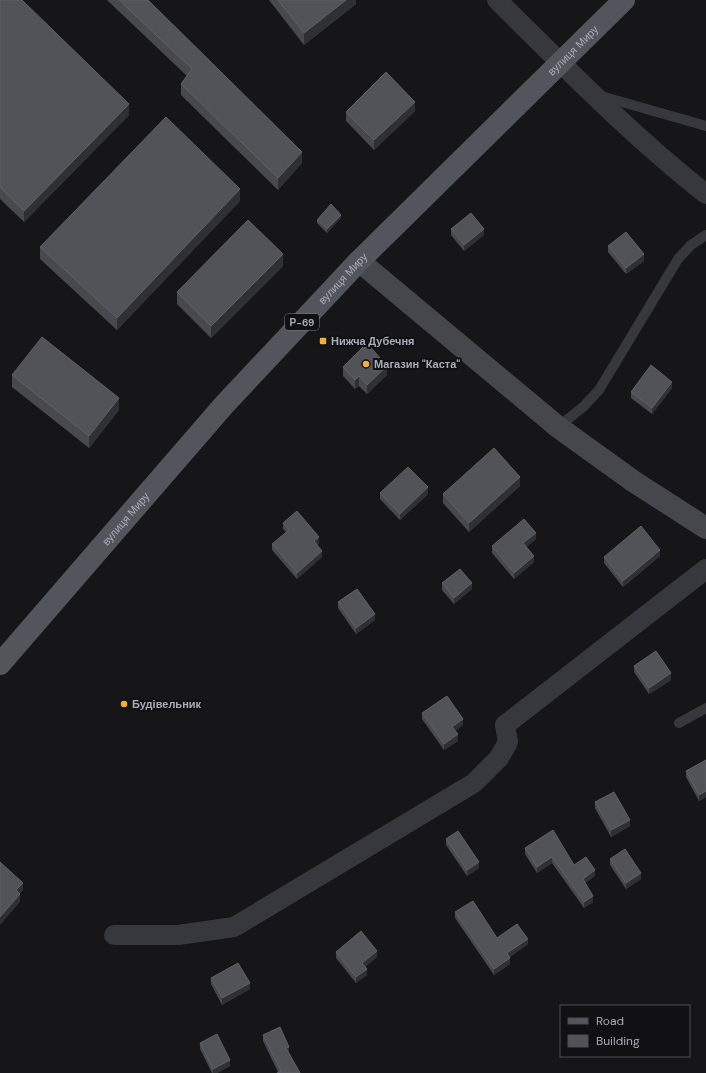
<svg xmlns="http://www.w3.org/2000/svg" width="706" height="1073" viewBox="0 0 706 1073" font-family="'DM Sans',sans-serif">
<rect width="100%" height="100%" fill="#161618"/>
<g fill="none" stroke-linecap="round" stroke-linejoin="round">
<g stroke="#37383d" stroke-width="10">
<path d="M601,96L706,126"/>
<path d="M558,427L583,407L599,390L678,259L691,245L706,235"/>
<path d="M679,723L706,708"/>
</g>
<g stroke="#37383d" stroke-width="20">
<path d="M497,0C565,67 631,135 706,194"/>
<path d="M114,935H178L234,927L474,783L499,758L508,742L505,725L706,569"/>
</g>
<path stroke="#45474d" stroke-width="22" d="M359,261L558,427L633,481L706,528"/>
<path stroke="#53555c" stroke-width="22" id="s1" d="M0,664L224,405L359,261L624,0"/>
</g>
<g fill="#47494d">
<path d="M0,0L129,115L24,222L0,199Z"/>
<path d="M107,0H148L302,163L278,190L181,95V84L187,76Z"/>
<path d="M269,0H356V4L304,45Z"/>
<path d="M415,111L374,150L346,121V112Z"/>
<path d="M240,201L117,330L40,259V247Z"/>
<path d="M341,218L327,233L317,223V220Z"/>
<path d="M451,229L484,235L464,251L451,235Z"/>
<path d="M608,246L644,261L626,274L608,252Z"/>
<path d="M283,266L211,338L177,304V292Z"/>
<path d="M343,367L387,375L367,394L359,386L355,389L343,376Z"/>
<path d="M12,375L119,410L89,448L12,387Z"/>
<path d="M672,388L652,414L631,398V392Z"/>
<path d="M520,486L469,532L443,503V494Z"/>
<path d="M380,493L428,494L400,520L380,499Z"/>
<path d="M283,523L319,543L317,545L322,557L297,579L272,550V544L286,532L283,529Z"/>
<path d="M536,539L526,547L534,562L514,579L492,553V546Z"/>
<path d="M660,556L623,587L604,563V557Z"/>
<path d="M442,583L472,589L454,604L442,590Z"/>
<path d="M338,602L375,620L356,634L338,608Z"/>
<path d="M634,666L671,680L649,694L634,672Z"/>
<path d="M422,713L463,725L455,731L458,741L444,750L422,719Z"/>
<path d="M706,760V797L699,801L686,777V771Z"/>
<path d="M595,802L630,826L611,837L595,808Z"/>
<path d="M446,839L479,868L467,876L446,845Z"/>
<path d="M525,848L574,865L595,876L585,883L593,902L584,908L552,863L537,873L525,854Z"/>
<path d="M610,859L641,879L626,889L610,865Z"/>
<path d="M455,912L497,938L528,944L510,957V964L494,975L455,918Z"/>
<path d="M336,952L377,957L365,967L367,975L356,983L336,958Z"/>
<path d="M211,978L250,989L222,1005L211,984Z"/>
<path d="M263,1035L289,1053L300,1073L278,1072L263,1041Z"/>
<path d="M200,1043L230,1066L217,1073H212L200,1049Z"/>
</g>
<g fill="#2f3033">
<path d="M346,0H356V4L304,45V33Z"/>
<path d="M415,102V111L374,150V140Z"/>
<path d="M129,104V115L24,222V211Z"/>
<path d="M302,152V163L278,190V178Z"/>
<path d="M240,189V201L117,330V318Z"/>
<path d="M341,215V218L327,233V229Z"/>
<path d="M484,229V235L464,251V245Z"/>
<path d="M283,254V266L211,338V326Z"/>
<path d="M644,254V261L626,274V268Z"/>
<path d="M387,366V375L367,394V385Z"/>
<path d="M359,376V386L355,389V380Z"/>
<path d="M672,382V388L652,414V408Z"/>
<path d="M119,398V410L89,448V436Z"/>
<path d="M520,477V486L469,532V523Z"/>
<path d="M428,487V494L400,520V514Z"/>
<path d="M536,533V539L523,550V543Z"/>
<path d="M319,537V543L314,547V541Z"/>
<path d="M660,550V556L623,587V581Z"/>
<path d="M322,551V557L297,579V573Z"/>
<path d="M534,556V562L514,579V573Z"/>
<path d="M472,583V589L454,604V598Z"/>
<path d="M375,614V620L356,634V628Z"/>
<path d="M671,673V680L649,694V688Z"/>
<path d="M463,719V725L452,733V727Z"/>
<path d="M458,734V741L444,750V744Z"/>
<path d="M706,791V797L699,801V795Z"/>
<path d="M630,820V826L611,837V830Z"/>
<path d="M552,857V863L537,873V867Z"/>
<path d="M479,862V868L467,876V870Z"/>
<path d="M595,870V876L583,885V879Z"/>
<path d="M641,873V879L626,889V883Z"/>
<path d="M23,883V890L16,898V890Z"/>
<path d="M20,894V902L0,925V917Z"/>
<path d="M593,896V902L584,908V902Z"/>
<path d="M528,939V944L507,959V953Z"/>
<path d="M377,951V957L362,969V963Z"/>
<path d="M510,958V964L494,975V969Z"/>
<path d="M367,969V975L356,983V977Z"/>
<path d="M250,983V989L222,1005V998Z"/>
<path d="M289,1047V1053L286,1054V1048Z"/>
<path d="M230,1060V1066L217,1073H213V1069Z"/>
</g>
<g fill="#525359" stroke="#5f6168">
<path d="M0,0H22L129,104L24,211L0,187Z"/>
<path d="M119,0H148L302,152L278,178L181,84L192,69Z"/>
<path d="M278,0H346L304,33Z"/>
<path d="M386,72L415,102L374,140L346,112Z"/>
<path d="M166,117L240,189L117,318L40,247Z"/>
<path d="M331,204L341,215L327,229L317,220Z"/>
<path d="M471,213L484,229L464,245L451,229Z"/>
<path d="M248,220L283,254L211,326L177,292Z"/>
<path d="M626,232L644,254L626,268L608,246Z"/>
<path d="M42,337L119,398L89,436L12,375Z"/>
<path d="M367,343L387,366L367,385L359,376L355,380L343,367Z"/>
<path d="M651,365L672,382L652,408L631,392Z"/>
<path d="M494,448L520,477L469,523L443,494Z"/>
<path d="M408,467L428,487L400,514L380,493Z"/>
<path d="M297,511L319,537L314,541L322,551L297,573L272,544L289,530L283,523Z"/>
<path d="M524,519L536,533L523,543L534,556L514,573L492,546Z"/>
<path d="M641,526L660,550L623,581L604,557Z"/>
<path d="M460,569L472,583L454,598L442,583Z"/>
<path d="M357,589L375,614L356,628L338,602Z"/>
<path d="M656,651L671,673L649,688L634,666Z"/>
<path d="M447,696L463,719L452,727L458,734L444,744L422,713Z"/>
<path d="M706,760V791L699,795L686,771Z"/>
<path d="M614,792L630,820L611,830L595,802Z"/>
<path d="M553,830L574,865L586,857L595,870L583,879L593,896L584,902L552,857L537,867L525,848Z"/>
<path d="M458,831L479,862L467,870L446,839Z"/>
<path d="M625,849L641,873L626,883L610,859Z"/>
<path d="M0,862L23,883L16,890L20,894L0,917Z"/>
<path d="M473,901L497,938L517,924L528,939L507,953L510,958L494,969L455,912Z"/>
<path d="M361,931L377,951L362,963L367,969L356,977L336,952Z"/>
<path d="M238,963L250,983L222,998L211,978Z"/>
<path d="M280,1027L289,1047L286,1048L300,1073H277L281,1071L263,1035Z"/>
<path d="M217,1034L230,1060L213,1069L200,1043Z"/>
</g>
<g fill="#f2b134" stroke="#111113" stroke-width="1.5">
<rect x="319" y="337" width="8" height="8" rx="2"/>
<circle cx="366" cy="364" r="4"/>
<circle cx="124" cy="704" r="4"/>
</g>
<g text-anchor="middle" stroke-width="4" stroke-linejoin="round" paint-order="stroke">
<rect fill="#111113" stroke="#7b7e86" stroke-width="1" x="285" y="314" width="34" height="16" rx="3"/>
<g font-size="10" font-weight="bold" fill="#a8adb8">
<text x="302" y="326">Р-69</text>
</g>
<g font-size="11" fill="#a8adb8" stroke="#111113">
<text dy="4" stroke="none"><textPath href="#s1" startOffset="840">вулиця Миру</textPath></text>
<text dy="4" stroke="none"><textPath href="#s1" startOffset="516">вулиця Миру</textPath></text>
<text dy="4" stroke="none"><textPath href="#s1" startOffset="192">вулиця Миру</textPath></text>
</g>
<g font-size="11" font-weight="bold" fill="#a8adb8" stroke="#111113" text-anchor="start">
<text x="331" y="345">Нижча Дубечня</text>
<text x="374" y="368">Магазин "Каста"</text>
<text x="132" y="708">Будівельник</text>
</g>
</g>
<rect x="560" y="1005" width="130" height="52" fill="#111113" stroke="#4d4f55"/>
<rect x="568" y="1018" width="20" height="6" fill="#53555c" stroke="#4d4f55"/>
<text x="596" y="1025" font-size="12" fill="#a8adb8">Road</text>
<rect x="568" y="1035" width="20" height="12" fill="#525359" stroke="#4d4f55"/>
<text x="596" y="1045" font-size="12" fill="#a8adb8">Building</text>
</svg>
